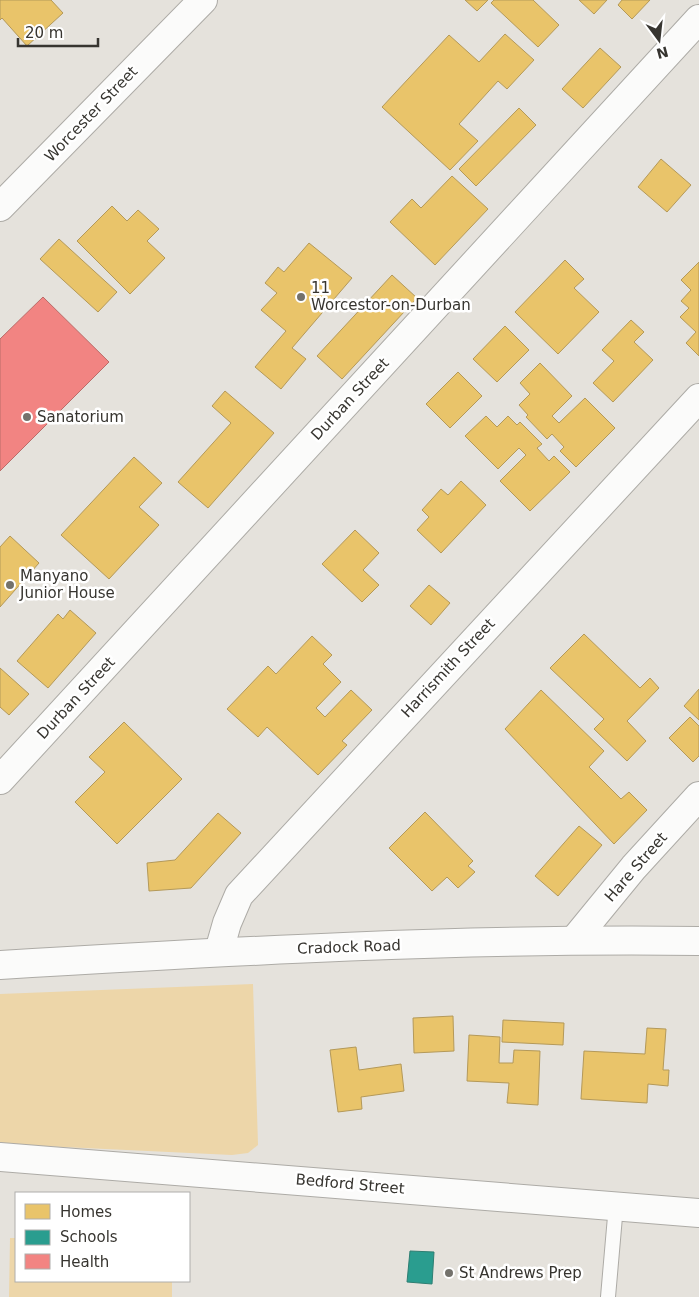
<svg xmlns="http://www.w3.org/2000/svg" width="699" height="1297" viewBox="0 0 699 1297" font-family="'DejaVu Sans',sans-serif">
<rect width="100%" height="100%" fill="#e5e2dc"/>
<g fill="#edd6a9">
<path d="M253,984L258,1145L248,1153L232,1155L0,1144V994Z"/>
<path d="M10,1238H16V1281H172V1297H9Z"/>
</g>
<g fill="#e9c46a" stroke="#b49959">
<path d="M0,0H51L63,13L27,46L2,18L0,20Z"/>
<path d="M465,0H488L477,11Z"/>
<path d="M494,0H533L559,25L538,47L491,3Z"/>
<path d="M579,0H607L594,14Z"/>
<path d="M622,0H650L632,19L618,5Z"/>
<path d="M505,34L534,60L507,89L498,81L459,124L478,141L450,170L382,107L449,35L479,62Z"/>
<path d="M600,48L621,67L583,108L562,89Z"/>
<path d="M519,108L536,125L476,186L459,169Z"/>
<path d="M661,159L691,185L667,212L638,187Z"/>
<path d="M452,176L488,209L435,265L390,222L412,199L421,208Z"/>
<path d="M112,206L127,221L138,210L159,229L147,241L165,258L130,294L77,241Z"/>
<path d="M59,239L117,292L98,312L40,259Z"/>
<path d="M309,243L352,278L292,348L306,359L281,389L255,367L286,331L261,310L277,293L265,283L278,267L284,272Z"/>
<path d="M565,260L584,279L574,288L599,312L558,354L515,312Z"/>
<path d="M699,262V356L686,343L696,332L680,317L689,308L681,301L691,290L681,280Z"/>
<path d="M392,275L417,298L342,379L317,356Z"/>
<path d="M631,320L644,332L634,342L653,360L613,402L593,383L614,361L602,350Z"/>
<path d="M505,326L529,350L497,382L473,359Z"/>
<path d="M540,363L572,396L552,416L559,423L585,398L615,428L576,467L560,451L564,447L552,434L547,439L526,417L528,415L519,405L530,394L520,383Z"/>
<path d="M458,372L482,396L450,428L426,404Z"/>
<path d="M225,391L274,433L208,508L178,482L231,423L212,406Z"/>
<path d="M486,416L497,427L508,416L517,425L520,422L542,444L537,448L549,461L554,456L570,472L530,511L500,481L526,455L519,448L498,469L465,436Z"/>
<path d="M134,457L162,483L139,507L159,525L109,579L61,535Z"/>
<path d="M461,481L486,505L441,553L417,530L429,517L422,510L441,489L448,495Z"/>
<path d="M355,530L379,553L363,570L379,585L362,602L322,564Z"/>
<path d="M10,536L39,563L0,607V547Z"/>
<path d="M429,585L450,603L431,625L410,606Z"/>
<path d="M70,610L96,633L48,688L17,661L58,614L63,619Z"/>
<path d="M584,634L640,688L650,678L659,688L627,721L646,741L627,761L594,729L604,719L550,668Z"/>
<path d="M312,636L332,655L323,664L341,682L316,708L325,717L351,690L372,710L342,741L347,745L318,775L267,727L258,737L227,709L268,666L276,674Z"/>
<path d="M0,668L29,694L9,715L0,707Z"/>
<path d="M699,689V720L684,706Z"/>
<path d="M541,690L604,751L589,767L621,799L629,792L647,810L614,844L505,729Z"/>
<path d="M690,717L699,726V756L693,762L669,738Z"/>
<path d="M124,722L182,779L117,844L75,802L105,772L89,757Z"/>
<path d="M425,812L473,861L468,866L475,872L458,888L447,877L432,891L389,848Z"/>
<path d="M218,813L241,833L191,888L149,891L147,863L175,860Z"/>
<path d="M579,826L602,845L558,896L535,876Z"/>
<path d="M453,1016L454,1051L414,1053L413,1018Z"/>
<path d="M503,1020L564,1023L563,1045L502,1042Z"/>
<path d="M647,1028L666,1029L663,1070H669L668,1086L648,1084L647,1103L581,1099L584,1051L645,1054Z"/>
<path d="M469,1035L500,1037L499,1063H513L514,1050L540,1051L538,1105L507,1103L509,1083L467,1081Z"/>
<path d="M356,1047L359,1070L401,1064L404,1091L361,1097L362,1109L338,1112L330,1050Z"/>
</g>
<path fill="#2a9d8f" stroke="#2e7e72" d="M410,1251L434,1252L432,1284L407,1282Z"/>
<path fill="#f28482" stroke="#ba6c69" d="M43,297L109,362L0,471V339Z"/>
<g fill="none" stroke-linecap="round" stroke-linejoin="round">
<g stroke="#adaba6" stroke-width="16">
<path id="service" d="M608,1297L616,1205"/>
</g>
<g stroke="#adaba6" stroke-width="30">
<g id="minor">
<path d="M0,207L203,0"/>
<path d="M0,780L699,19"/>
<path d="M575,939L634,867L699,796"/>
<path d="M219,951L227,923L239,895L699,398"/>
<path d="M0,1157L699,1213"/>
</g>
</g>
<g stroke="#adaba6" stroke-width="30">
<path id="secondary" d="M0,965C233,951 466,938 699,941"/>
</g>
<use href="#service" stroke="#fbfbfa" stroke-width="14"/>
<use href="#minor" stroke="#fbfbfa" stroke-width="28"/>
<use href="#secondary" stroke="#fbfbfa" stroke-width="28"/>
</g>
<g fill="#74726c" stroke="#fff" stroke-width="2">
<circle cx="301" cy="297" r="5"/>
<circle cx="27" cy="417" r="5"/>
<circle cx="10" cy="585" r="5"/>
<circle cx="449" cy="1273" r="5"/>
</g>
<g text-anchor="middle" stroke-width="5" stroke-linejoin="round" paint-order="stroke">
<g font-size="15" fill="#373530" stroke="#fff">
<text transform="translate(91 114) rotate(-46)" y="5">Worcester Street</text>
<text transform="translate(350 399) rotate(-47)" y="5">Durban Street</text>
<text transform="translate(448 668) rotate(-47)" y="5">Harrismith Street</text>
<text transform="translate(76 698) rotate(-47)" y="5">Durban Street</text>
<text transform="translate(636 867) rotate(-49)" y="5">Hare Street</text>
<text transform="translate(349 947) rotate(-2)" y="5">Cradock Road</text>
<text transform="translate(350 1184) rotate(5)" y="5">Bedford Street</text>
</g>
<g font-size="15" fill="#373530" stroke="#fff" text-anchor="start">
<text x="311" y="293">11<tspan x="311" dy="17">Worcestor-on-Durban</tspan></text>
<text x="37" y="422">Sanatorium</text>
<text x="20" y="581">Manyano<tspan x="20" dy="17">Junior House</tspan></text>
<text x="459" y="1278">St Andrews Prep</text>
</g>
</g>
<rect x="15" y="1192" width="175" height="90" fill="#ffffff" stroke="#afaeac"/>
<rect x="25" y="1204" width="25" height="15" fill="#e9c46a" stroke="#afaeac"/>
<text x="60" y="1217" font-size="15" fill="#373530">Homes</text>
<rect x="25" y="1230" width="25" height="15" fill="#2a9d8f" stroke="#afaeac"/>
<text x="60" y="1242" font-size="15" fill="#373530">Schools</text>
<rect x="25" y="1254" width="25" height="15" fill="#f28482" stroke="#afaeac"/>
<text x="60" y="1267" font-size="15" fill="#373530">Health</text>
<g transform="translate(659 40) rotate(165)" stroke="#ffffff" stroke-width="4" paint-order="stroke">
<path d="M0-4L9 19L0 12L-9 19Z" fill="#373530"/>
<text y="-8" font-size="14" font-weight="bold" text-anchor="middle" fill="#373530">N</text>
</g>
<path d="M18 38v8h80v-8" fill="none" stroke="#373530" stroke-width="2.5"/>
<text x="25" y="38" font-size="15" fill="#373530" stroke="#ffffff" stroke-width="4" paint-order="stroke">20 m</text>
</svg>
